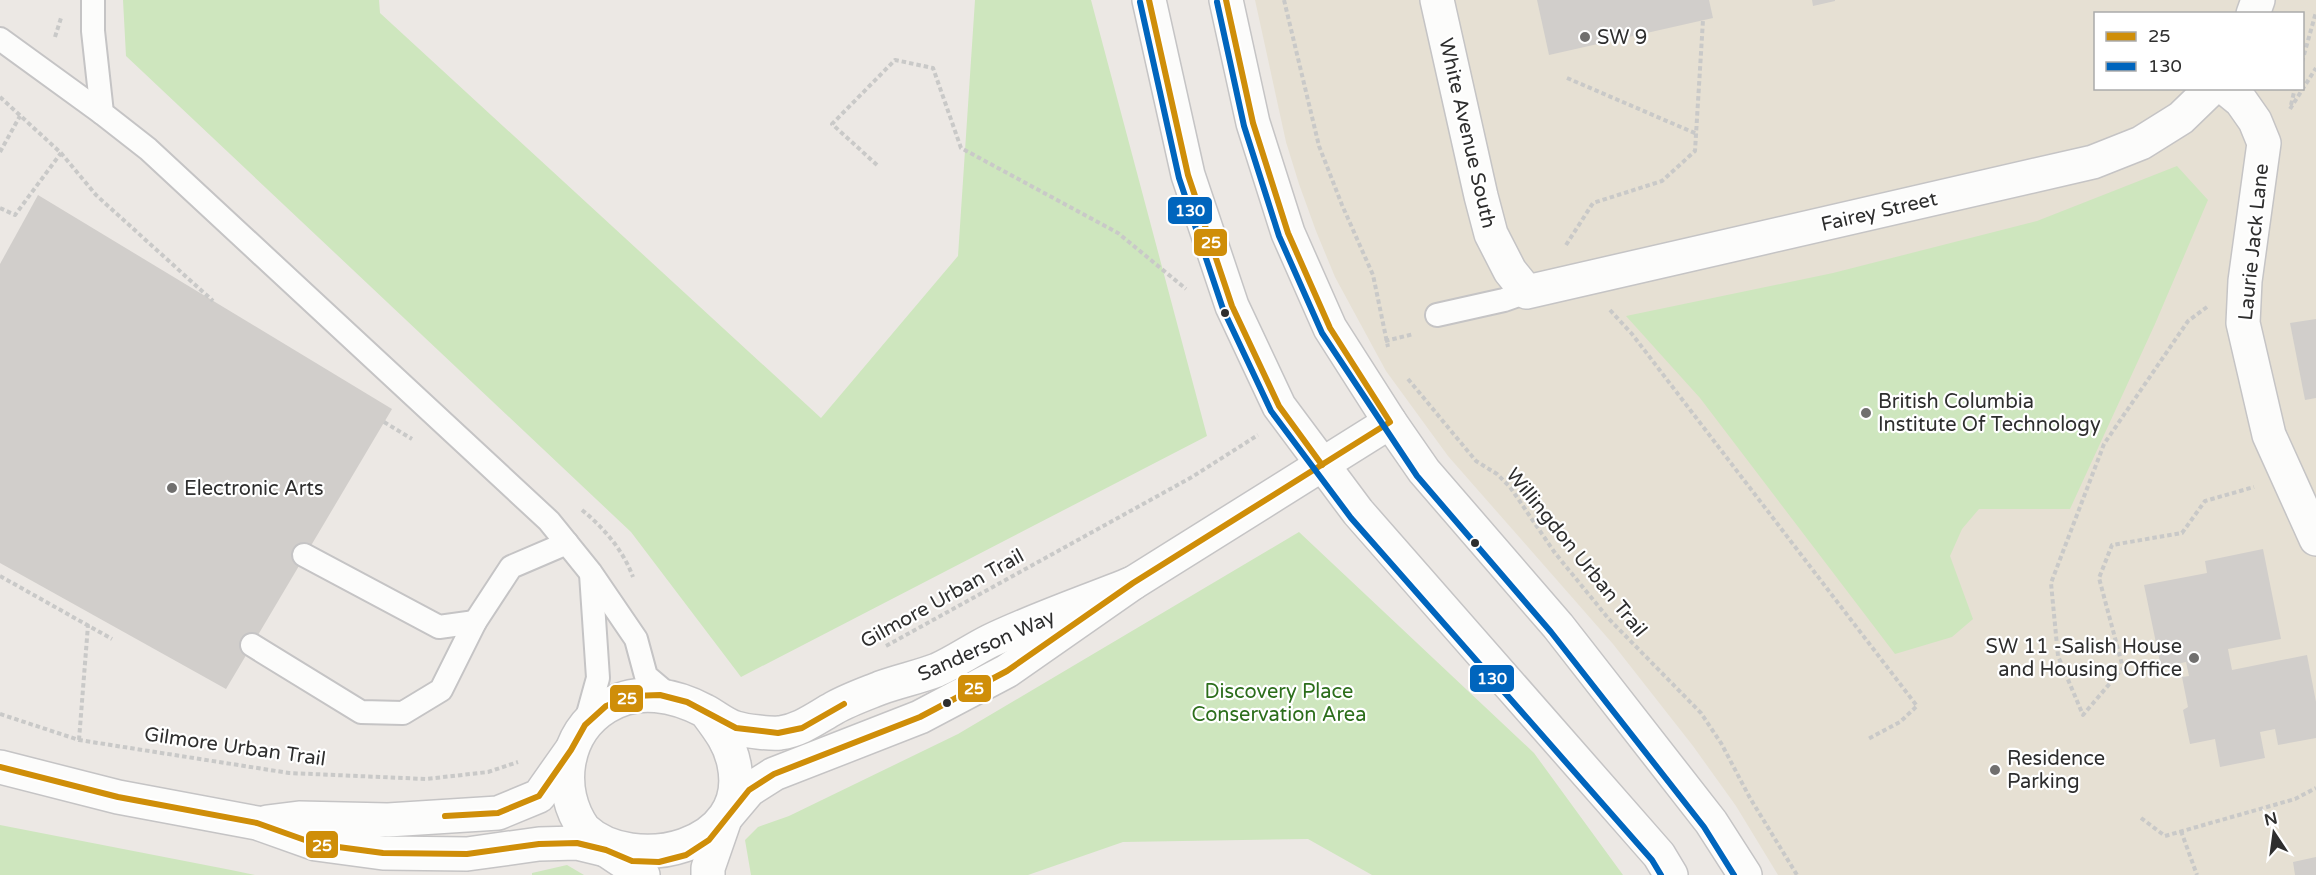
<svg xmlns="http://www.w3.org/2000/svg" width="2316" height="875" viewBox="0 0 2316 875" font-family="'Varela Round',sans-serif">
<rect width="100%" height="100%" fill="#ece8e4"/>
<path fill="#e6e0d3" fill-rule="evenodd" d="M1255,0H2316V875H1778L1736,806L1693,746L1613,644L1448,456L1386,371L1335,277L1316,231L1299,184L1286,142ZM2096,14H2302V88H2096Z"/>
<g fill="#cee6be">
<path d="M123,0H379L380,13L821,418L958,256L975,0H1091L1207,436L741,677L631,532L126,56Z"/>
<path d="M2177,166L2208,200L2155,324L2070,509H1979L1962,529L1950,556L1973,619L1952,637L1895,654L1700,398L1626,316L1833,273L2037,221Z"/>
<path d="M1299,532L1534,753L1623,875H1372L1308,839L1123,842L1028,875H751L745,840L758,827L789,816L958,734Z"/>
<path d="M0,825L231,870L255,875H0Z"/>
<path d="M567,865L584,875H532V873Z"/>
</g>
<g fill="#d1cecb">
<path d="M1537,0H1709L1713,18L1549,55Z"/>
<path d="M1812,0H1835V1L1813,6Z"/>
<path d="M38,195L392,409L226,689L0,563V264Z"/>
<path d="M2316,319V398L2305,400L2290,323Z"/>
<path d="M2263,549L2281,639L2228,649L2232,670L2307,655L2316,702V738L2278,745L2275,729L2260,732L2265,758L2220,767L2215,739L2190,744L2183,710L2188,707L2182,677L2189,676L2186,662L2161,667L2144,585L2207,573L2205,561Z"/>
<path d="M2316,857V875H2295L2293,862Z"/>
</g>
<g fill="none" stroke-linecap="round" stroke-linejoin="round">
<g stroke="#c5c4c5" stroke-width="26">
<g id="service">
<path d="M93,0V31L102,113L148,149L549,521L591,573L636,639L646,676L672,698"/>
<path d="M0,39L102,113"/>
<path d="M1437,315L1504,300L1527,292"/>
<path d="M304,555L439,627L475,622"/>
<path d="M252,645L361,712L403,713L441,690L475,622L511,567L567,543"/>
<path d="M585,725L598,678L591,574"/>
</g>
</g>
<g stroke="#c5c4c5" stroke-width="36">
<g id="minor">
<path d="M1437,0L1481,196L1491,234L1510,271L1527,292L2093,162L2141,143L2181,118L2212,88"/>
<path d="M2253,14L2258,0"/>
<path d="M2225,88L2241,101L2255,121L2264,143L2245,281L2243,323L2269,435L2316,539"/>
<path d="M606,850L643,875"/>
<path d="M708,875V868L725,819"/>
</g>
</g>
<g stroke="#c5c4c5" stroke-width="36">
<g id="tertiary">
<path d="M706,712C718,728 730,743 734,764C752,848 633,875 584,829C556,790 564,733 606,707C637,687 675,695 705,711C715,716 725,725 736,728C745,731 771,734 780,733C801,730 816,718 834,708C848,700 865,694 880,688C899,681 919,677 937,670C955,662 972,650 990,641C1036,619 1086,602 1133,583"/>
<path d="M0,767L118,797L257,823L316,844L383,853L467,854L539,844L577,843L606,850"/>
<path d="M727,816L749,790L774,774L920,717L1007,671L1133,583L1390,422"/>
<path d="M267,822L299,818L388,820L498,813L539,796L570,752"/>
</g>
</g>
<g stroke="#c5c4c5" stroke-width="36">
<g id="secondary">
<path d="M1149,0L1188,175L1232,306L1279,406L1358,512L1659,855L1671,875"/>
<path d="M1226,0L1253,123L1288,233L1330,328L1390,422L1424,471L1558,626L1711,822L1745,875"/>
</g>
</g>
<g stroke="#c9c9c8" stroke-width="4" stroke-dasharray="4.5 3" stroke-linecap="butt">
<path d="M1284,0L1319,146L1342,205L1373,275L1388,347"/>
<path d="M55,37L61,18"/>
<path d="M2302,62L2316,12"/>
<path d="M1567,78L1697,134"/>
<path d="M0,97L61,153L96,195L213,301"/>
<path d="M2291,105L2295,88"/>
<path d="M2290,109L2316,68"/>
<path d="M0,152L20,116"/>
<path d="M877,165L832,124L895,60L933,68L961,148L1118,233L1186,289"/>
<path d="M0,208L15,215L61,153"/>
<path d="M1566,245L1593,203L1662,181L1695,151L1703,20"/>
<path d="M2207,307L2188,321L2104,444L2051,583L2058,656L2083,715L2123,668L2099,578L2112,545L2182,533L2205,501L2254,487"/>
<path d="M1610,310L1632,334L1917,706L1900,722L1868,739"/>
<path d="M1385,341L1414,334"/>
<path d="M1408,379L1476,461L1497,474L1510,487L1555,553L1608,618L1701,713L1721,743L1750,798L1797,875"/>
<path d="M384,422L412,439"/>
<path d="M582,510C604,528 623,550 633,577"/>
<path d="M0,576L112,639"/>
<path d="M886,646L1192,477L1258,435"/>
<path d="M0,714L79,740L289,773L426,779L488,772L518,762"/>
<path d="M79,740L88,625"/>
<path d="M2141,818L2165,836L2295,799L2316,788"/>
<path d="M2181,831L2197,875"/>
</g>
<use href="#service" stroke="#fcfcfb" stroke-width="22"/>
<use href="#minor" stroke="#fcfcfb" stroke-width="33"/>
<use href="#tertiary" stroke="#fcfcfb" stroke-width="33"/>
<use href="#secondary" stroke="#fcfcfb" stroke-width="33"/>
<g stroke="#fff" stroke-width="10">
<g id="bus-1">
<path d="M1149,0L1188,175L1232,306L1279,406L1322,465"/>
<path d="M0,767L118,797L257,823L316,844L383,853L467,854L539,844L577,843L606,850L632,861L659,862L686,855L709,840L749,790L774,774L920,717L1007,671L1133,583L1390,422L1330,328L1288,233L1253,123L1226,0"/>
<path d="M445,816L498,813L539,796L571,750L585,725L606,706L632,696L660,695L687,702L736,728L778,733L802,728L844,704"/>
</g>
</g>
<g stroke="#fff" stroke-width="10">
<g id="bus-2">
<path d="M1140,2L1179,178L1223,309L1271,411L1351,518L1652,860L1661,875"/>
<path d="M1217,2L1244,126L1279,236L1322,333L1417,476L1551,632L1704,827L1734,875"/>
</g>
</g>
<use href="#bus-1" stroke="#cf8e09" stroke-width="6"/>
<use href="#bus-2" stroke="#0065bd" stroke-width="6"/>
</g>
<g fill="#706f6e" stroke="#fff" stroke-width="2">
<circle cx="1585" cy="37" r="6"/>
<circle cx="1866" cy="413" r="6"/>
<circle cx="172" cy="488" r="6"/>
<circle cx="2194" cy="658" r="6"/>
<circle cx="1995" cy="770" r="6"/>
</g>
<g fill="#2e2e2e" stroke="#fff" stroke-width="2">
<circle cx="1225" cy="313" r="5"/>
<circle cx="1475" cy="543" r="5"/>
<circle cx="947" cy="703" r="5"/>
</g>
<g text-anchor="middle" stroke-width="4.5" stroke-linejoin="round" paint-order="stroke">
<g font-size="20" fill="#2e2e2e" stroke="#fff" text-anchor="start">
<text x="1597" y="44">SW 9</text>
<text x="1878" y="408">British Columbia<tspan x="1878" dy="23">Institute Of Technology</tspan></text>
<text x="184" y="495">Electronic Arts</text>
<text x="2182" y="653" text-anchor="end">SW 11 -Salish House<tspan x="2182" dy="23">and Housing Office</tspan></text>
<text x="2007" y="765">Residence<tspan x="2007" dy="23">Parking</tspan></text>
</g>
<g font-size="20" fill="#2e2e2e" stroke="#fff">
<text transform="translate(1468 133) rotate(77)" y="7">White Avenue South</text>
<text transform="translate(1879 211) rotate(-13)" y="7">Fairey Street</text>
<text transform="translate(2253 242) rotate(-84)" y="7">Laurie Jack Lane</text>
<text transform="translate(1577 552) rotate(51)" y="7">Willingdon Urban Trail</text>
<text transform="translate(942 598) rotate(-29)" y="7">Gilmore Urban Trail</text>
<text transform="translate(986 645) rotate(-24)" y="7">Sanderson Way</text>
<text transform="translate(235 746) rotate(8)" y="7">Gilmore Urban Trail</text>
</g>
<g font-size="20" fill="#2c6e1b" stroke="#fff">
<text x="1279" y="698">Discovery Place<tspan x="1279" dy="23">Conservation Area</tspan></text>
</g>
</g>
<g stroke="#fff" stroke-width="2">
<rect x="1167" y="196" width="46" height="29" rx="6" fill="#0065bd"/>
<rect x="1193" y="228" width="35" height="29" rx="6" fill="#cf8e09"/>
<rect x="1469" y="664" width="46" height="29" rx="6" fill="#0065bd"/>
<rect x="957" y="674" width="35" height="29" rx="6" fill="#cf8e09"/>
<rect x="609" y="684" width="35" height="29" rx="6" fill="#cf8e09"/>
<rect x="305" y="830" width="34" height="29" rx="6" fill="#cf8e09"/>
</g>
<g font-size="16" text-anchor="middle" font-weight="bold" fill="#fff">
<text x="1190" y="216">130</text>
<text x="1211" y="248">25</text>
<text x="1492" y="684">130</text>
<text x="974" y="694">25</text>
<text x="627" y="704">25</text>
<text x="322" y="851">25</text>
</g>
<rect x="2094" y="12" width="210" height="78" fill="#ffffff" stroke="#ababab" stroke-width="1.5"/>
<rect x="2106" y="32" width="30" height="9" fill="#cf8e09" stroke="#ababab" stroke-width="1.5"/>
<text x="2148" y="42" font-size="18" fill="#2e2e2e">25</text>
<rect x="2106" y="62" width="30" height="9" fill="#0065bd" stroke="#ababab" stroke-width="1.5"/>
<text x="2148" y="72" font-size="18" fill="#2e2e2e">130</text>
<g transform="translate(2274 833) rotate(347)" stroke="#ffffff" stroke-width="4.5" paint-order="stroke">
<path d="M0-4.5L10 22L0 15L-10 22Z" fill="#2e2e2e"/>
<text y="-9" font-size="16" font-weight="bold" text-anchor="middle" fill="#2e2e2e">N</text>
</g>
</svg>
